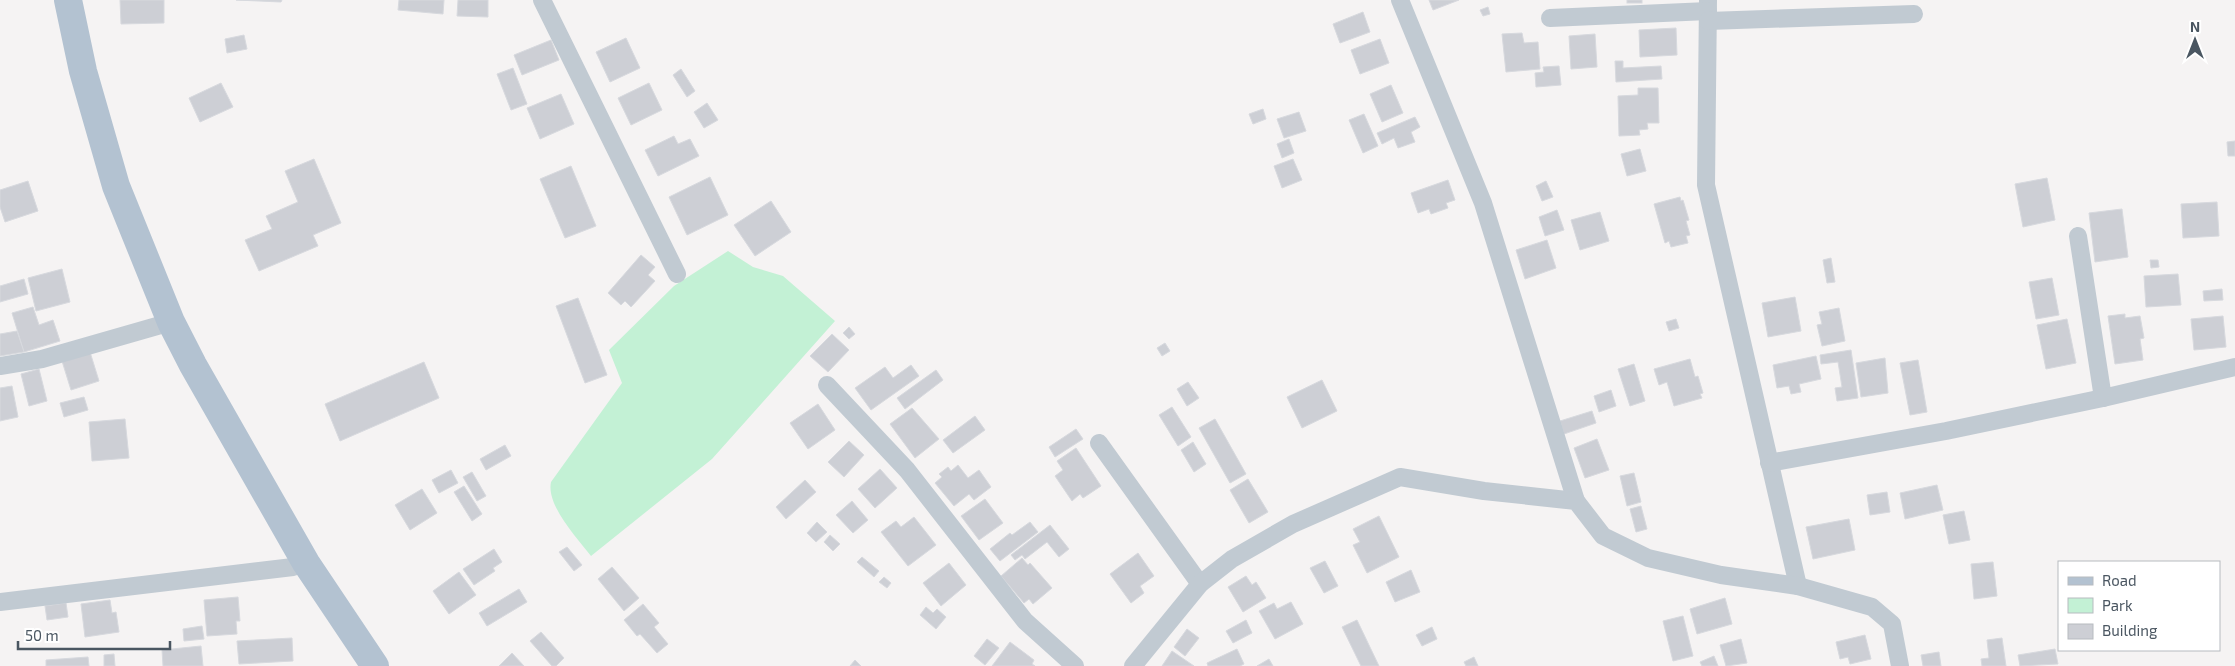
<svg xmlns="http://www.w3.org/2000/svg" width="2235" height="666" viewBox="0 0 2235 666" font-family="'Exo 2',sans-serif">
<rect width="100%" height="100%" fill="#f5f3f3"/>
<path fill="#c3f1d5" d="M728,251L753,267L783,276L835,321L712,459L591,556C577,538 546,505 551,482L622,383L609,350L674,286Z"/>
<g fill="#cdcfd5" stroke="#d7d9de">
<path d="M120,0H164V23L121,24Z"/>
<path d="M236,0H282L281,2Z"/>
<path d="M399,0H444L443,14L398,10Z"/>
<path d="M458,0H488V17L457,16Z"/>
<path d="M1429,0H1459L1433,10Z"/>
<rect x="1627" y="0" width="15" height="3"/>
<path d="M1488,7L1490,14L1483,16L1480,10Z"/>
<path d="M1363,12L1370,32L1340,43L1333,24Z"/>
<path d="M1676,28L1677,55L1640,57L1639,30Z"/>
<path d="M1522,33L1524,43L1538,42L1540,69L1506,72L1502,34Z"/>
<path d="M1595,34L1597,67L1571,69L1569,36Z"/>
<path d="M244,35L247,49L227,53L225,39Z"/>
<path d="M626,38L640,68L610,82L596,52Z"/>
<path d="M1380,39L1389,63L1360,74L1351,50Z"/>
<path d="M551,40L559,60L522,75L514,55Z"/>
<path d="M1615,61H1623V68L1661,66L1662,79L1616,82Z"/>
<path d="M1559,66L1561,85L1536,87L1535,73L1544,72L1543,67Z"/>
<path d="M513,68L527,104L511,110L497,74Z"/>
<path d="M681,69L695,91L687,97L673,75Z"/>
<path d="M221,83L233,107L200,122L189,98Z"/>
<path d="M649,83L662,110L631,125L618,98Z"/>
<path d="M1391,85L1403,113L1382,122L1370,94Z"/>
<path d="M1638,88H1658L1659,123H1647L1648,129L1639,130L1640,135L1619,136L1618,96L1638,95Z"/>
<path d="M561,94L574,124L540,139L527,108Z"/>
<path d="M707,103L718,120L704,128L694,112Z"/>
<path d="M1263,109L1266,119L1253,124L1249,114Z"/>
<path d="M1299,112L1306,131L1284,138L1277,119Z"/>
<path d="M1364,114L1378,146L1363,153L1349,120Z"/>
<path d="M1415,117L1420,127L1411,132L1415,142L1398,148L1394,138L1382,144L1377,133Z"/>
<path d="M674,136L678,144L690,139L699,156L658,176L645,150Z"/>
<path d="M1289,139L1294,153L1282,158L1277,144Z"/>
<path d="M2235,141V156H2228L2227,142Z"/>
<path d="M1640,149L1646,171L1627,176L1621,154Z"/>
<path d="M314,159L341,223L313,235L318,246L259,271L245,240L272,229L266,216L298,202L285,171Z"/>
<path d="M1293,159L1302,180L1282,188L1274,166Z"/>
<path d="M571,166L596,226L565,238L540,179Z"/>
<path d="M710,177L728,215L687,235L669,197Z"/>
<path d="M2047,178L2055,220L2023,227L2015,184Z"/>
<path d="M1448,180L1455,200L1446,203L1448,208L1431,214L1429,209L1418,213L1411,193Z"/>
<path d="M28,181L38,211L5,222L0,207V190Z"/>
<path d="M1546,181L1553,197L1542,201L1536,186Z"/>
<path d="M1680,197L1681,201L1683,200L1689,220L1686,221L1690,235L1686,236L1688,243L1671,247L1669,241L1665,243L1654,204Z"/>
<path d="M771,201L791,232L755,256L734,225Z"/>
<path d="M2217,202L2219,236L2183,238L2181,204Z"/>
<path d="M2122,209L2128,257L2095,262L2089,213Z"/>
<path d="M1557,210L1564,230L1545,236L1539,217Z"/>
<path d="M1600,212L1609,241L1580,250L1571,220Z"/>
<path d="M1547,240L1556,268L1525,279L1516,250Z"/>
<path d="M641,255L655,267L648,275L655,281L631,307L625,301L621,305L608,293Z"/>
<path d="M1831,258L1835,282L1827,283L1823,260Z"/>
<path d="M2150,260H2158L2159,267L2151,268Z"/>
<path d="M62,269L70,302L36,311L28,278Z"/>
<path d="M2178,274L2181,305L2146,307L2144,276Z"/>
<path d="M2052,278L2059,315L2036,319L2029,282Z"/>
<path d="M24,279L28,294L0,302V286Z"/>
<path d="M2222,289L2223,300L2204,301L2203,291Z"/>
<path d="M1795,297L1801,331L1768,337L1762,303Z"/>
<path d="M578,298L607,375L585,383L556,306Z"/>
<path d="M33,307L39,325L53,320L60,341L24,352L12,313Z"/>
<path d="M1839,308L1845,341L1822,346L1817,325L1822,324L1819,312Z"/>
<path d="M2125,314V318L2140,316L2144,338L2140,339L2143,360L2115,364L2108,316Z"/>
<path d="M2223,316L2226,347L2194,350L2191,319Z"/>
<path d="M1676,319L1679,328L1669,331L1666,322Z"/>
<path d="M2067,319L2076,363L2046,369L2037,325Z"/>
<path d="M849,327L855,334L849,339L843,333Z"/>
<path d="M17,331L24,352L0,356V334Z"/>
<path d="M832,334L849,350L828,372L810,356Z"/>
<path d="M1165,343L1170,351L1162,356L1157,348Z"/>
<path d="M1851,350L1858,398L1837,401L1835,388L1842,387L1838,362L1821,364L1820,355Z"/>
<path d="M90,352L99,381L71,390L62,361Z"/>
<path d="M1816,356L1821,379L1799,384L1801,392L1791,394L1789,386L1777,388L1773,365Z"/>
<path d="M1885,358L1888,393L1861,397L1856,363Z"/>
<path d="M1690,359L1695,377L1698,376L1703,393L1700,394L1702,398L1674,406L1667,382L1659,385L1654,369Z"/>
<path d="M1918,360L1927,412L1910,415L1900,363Z"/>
<path d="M424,362L439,398L340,441L325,404Z"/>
<path d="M1634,364L1645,401L1630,406L1618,369Z"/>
<path d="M911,365L919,376L871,410L855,388L885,367L893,378Z"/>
<path d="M39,369L47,401L29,406L21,374Z"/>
<path d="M936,370L943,380L905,409L897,398Z"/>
<path d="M1322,380L1337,411L1302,428L1287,397Z"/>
<path d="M1188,382L1199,398L1187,406L1177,389Z"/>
<path d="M12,386L18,417L0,421V388Z"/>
<path d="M1611,390L1616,406L1599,412L1594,396Z"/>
<path d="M84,397L88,410L64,417L60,403Z"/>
<path d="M818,404L835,430L808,449L790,423Z"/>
<path d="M1172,407L1191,437L1178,446L1159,415Z"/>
<path d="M912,408L939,439L915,458L890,424Z"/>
<path d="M1592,411L1596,423L1564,434L1560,421Z"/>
<path d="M975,416L985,430L953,453L943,440Z"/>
<path d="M125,419L129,458L92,461L89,422Z"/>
<path d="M1215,419L1246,474L1230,483L1199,428Z"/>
<path d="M1076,429L1083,439L1055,457L1049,447Z"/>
<path d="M1597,439L1609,470L1585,478L1574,448Z"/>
<path d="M849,441L864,455L844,477L828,462Z"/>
<path d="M1193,442L1206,464L1194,472L1181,450Z"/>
<path d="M505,445L511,456L486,470L480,459Z"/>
<path d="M1076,448L1101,486L1083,498L1080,494L1072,501L1055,476L1063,470L1057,461Z"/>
<path d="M958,465L968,478L979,470L991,487L974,500L969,494L954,506L935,483L942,477L939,474L948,467L951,471Z"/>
<path d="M880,469L897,488L875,508L858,489Z"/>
<path d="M451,470L458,483L439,493L432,480Z"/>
<path d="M472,472L486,496L477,501L463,477Z"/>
<path d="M1634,473L1641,502L1627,506L1620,476Z"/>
<path d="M1248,479L1268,512L1249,523L1230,490Z"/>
<path d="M805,480L816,492L786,519L776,507Z"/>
<path d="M1937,485L1943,510L1905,519L1900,493Z"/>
<path d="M464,486L482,514L472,521L454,492Z"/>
<path d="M422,489L437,513L410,530L395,505Z"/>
<path d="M1887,492L1890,512L1870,515L1867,495Z"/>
<path d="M985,499L1003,523L979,540L961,516Z"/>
<path d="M852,501L868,520L853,533L836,515Z"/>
<path d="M1641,506L1647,529L1636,532L1630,509Z"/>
<path d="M1964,511L1970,540L1949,544L1943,515Z"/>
<path d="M1379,516L1399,557L1367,573L1353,545L1360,542L1353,529Z"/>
<path d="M914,517L936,545L908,566L881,532L896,521L901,527Z"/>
<path d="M1849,519L1855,550L1813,559L1806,527Z"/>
<path d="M817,522L827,532L816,542L807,533Z"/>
<path d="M1030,522L1038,532L1000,561L990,549L1010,533L1012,535Z"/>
<path d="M1050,525L1069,549L1059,557L1047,542L1025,559L1022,555L1015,560L1011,555Z"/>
<path d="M830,535L840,544L833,551L824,542Z"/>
<path d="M567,547L582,565L574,571L559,552Z"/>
<path d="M494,549L502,562L493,568L495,571L474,585L463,569Z"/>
<path d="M1138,553L1154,576L1140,586L1144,593L1131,603L1110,574Z"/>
<path d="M862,557L879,571L874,577L857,562Z"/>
<path d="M1022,558L1028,565L1030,563L1052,588L1033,604L1029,599L1024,603L1001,576Z"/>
<path d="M1325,561L1338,586L1324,593L1310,568Z"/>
<path d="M1993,562L1997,596L1974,599L1971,564Z"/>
<path d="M949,563L966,585L941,606L923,583Z"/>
<path d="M612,567L639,598L624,611L598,579Z"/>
<path d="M1411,570L1420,592L1395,602L1386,582Z"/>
<path d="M459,572L476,595L449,614L433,591Z"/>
<path d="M1246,576L1252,585L1256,582L1266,598L1243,612L1228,587Z"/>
<path d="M884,577L891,583L887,588L879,582Z"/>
<path d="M519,589L527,602L487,626L479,613Z"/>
<path d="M238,597L240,621H236L237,634L207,636L204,600Z"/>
<path d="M1725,598L1732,624L1697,634L1690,609Z"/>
<path d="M110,600L112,613L116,612L119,632L85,637L81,604Z"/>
<path d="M1291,602L1303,624L1275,639L1259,611L1274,603L1277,609Z"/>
<path d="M66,603L68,617L47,620L45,606Z"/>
<path d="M643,604L659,623L654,627L668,644L657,653L640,634L637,636L624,620Z"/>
<path d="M926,607L933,613L937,609L946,617L936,629L920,615Z"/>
<path d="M1683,616L1693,656L1673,661L1663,621Z"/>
<path d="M1246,620L1252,633L1233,643L1226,631Z"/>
<path d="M1357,620L1379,666H1361L1342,627Z"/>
<path d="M202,626L204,639L184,641L183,629Z"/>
<path d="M1432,627L1437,639L1422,646L1416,635Z"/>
<path d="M1187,629L1199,638L1185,656L1174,647Z"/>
<path d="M541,632L564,658L556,666H552L530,641Z"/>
<path d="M1865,635L1871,659L1850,664L1848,657L1840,659L1836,642Z"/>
<path d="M292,638L293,661L239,664L237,641Z"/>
<path d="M2002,638L2006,666H1982L1981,659L1989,658L1987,640Z"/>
<path d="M987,639L999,648L985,665L974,656Z"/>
<path d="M1741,639L1747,663L1726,666L1720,645Z"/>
<path d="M1010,642L1034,660L1032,664L1035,666H992Z"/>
<path d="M201,646L203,666H163L162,650Z"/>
<path d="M1237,649L1244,664L1240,666H1208L1207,663Z"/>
<path d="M2055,649L2058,664L2020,666L2018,655Z"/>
<path d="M1172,651L1194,666H1162Z"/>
<path d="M1939,652L1941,666H1923L1921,655Z"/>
<path d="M512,653L524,666H499Z"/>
<path d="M114,654L115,666H104V655Z"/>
<path d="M1714,656L1718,666H1702L1700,662Z"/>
<path d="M88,657L89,666H46V660Z"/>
<path d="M1474,657L1478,666H1466L1464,662Z"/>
<path d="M1269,659L1273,666H1257Z"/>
<path d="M855,660L861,666H850Z"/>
</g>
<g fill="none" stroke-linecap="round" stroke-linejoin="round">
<g stroke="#c1cad2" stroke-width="18">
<path d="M542,0L677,274"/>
<path d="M1400,0L1483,203L1576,501"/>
<path d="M1708,0L1706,185L1798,586"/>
<path d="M1550,18L1708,11"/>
<path d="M1708,21L1914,14"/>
<path d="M2078,236L2103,398"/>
<path d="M0,366L42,359L171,322"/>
<path d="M827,385L907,470L1025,621L1075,666"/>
<path d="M1099,443L1200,584"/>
<path d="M1769,463L1946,431L2103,398L2235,367"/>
<path d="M0,602L293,567L306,563"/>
<path d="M1133,666L1200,584L1232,559L1293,524L1400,477L1484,491L1576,501L1603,536L1648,558L1721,575L1798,586L1872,607L1892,624L1900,666"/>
</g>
<path stroke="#b3c2d1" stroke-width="28" d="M68,0L83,71L116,186L171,322L193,365L306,563L375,666"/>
</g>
<rect x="2058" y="561" width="162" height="90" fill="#ffffff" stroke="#b7bbc0"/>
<rect x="2068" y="577" width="25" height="8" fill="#b3c2d1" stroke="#b7bbc0"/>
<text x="2102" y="586" font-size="15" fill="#4a5661">Road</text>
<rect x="2068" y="598" width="25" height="15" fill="#c3f1d5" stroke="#b7bbc0"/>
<text x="2102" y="611" font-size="15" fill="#4a5661">Park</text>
<rect x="2068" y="624" width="25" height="15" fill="#cdcfd5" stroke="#b7bbc0"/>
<text x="2102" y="636" font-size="15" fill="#4a5661">Building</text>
<g transform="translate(2195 40)" stroke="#ffffff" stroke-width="4" paint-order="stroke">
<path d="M0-4L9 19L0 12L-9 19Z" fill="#4a5661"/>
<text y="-8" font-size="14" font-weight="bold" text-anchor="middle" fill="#4a5661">N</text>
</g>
<path d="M18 641v8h152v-8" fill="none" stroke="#4a5661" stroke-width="2.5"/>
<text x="25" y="641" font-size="15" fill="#4a5661" stroke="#ffffff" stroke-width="4" paint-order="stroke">50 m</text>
</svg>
